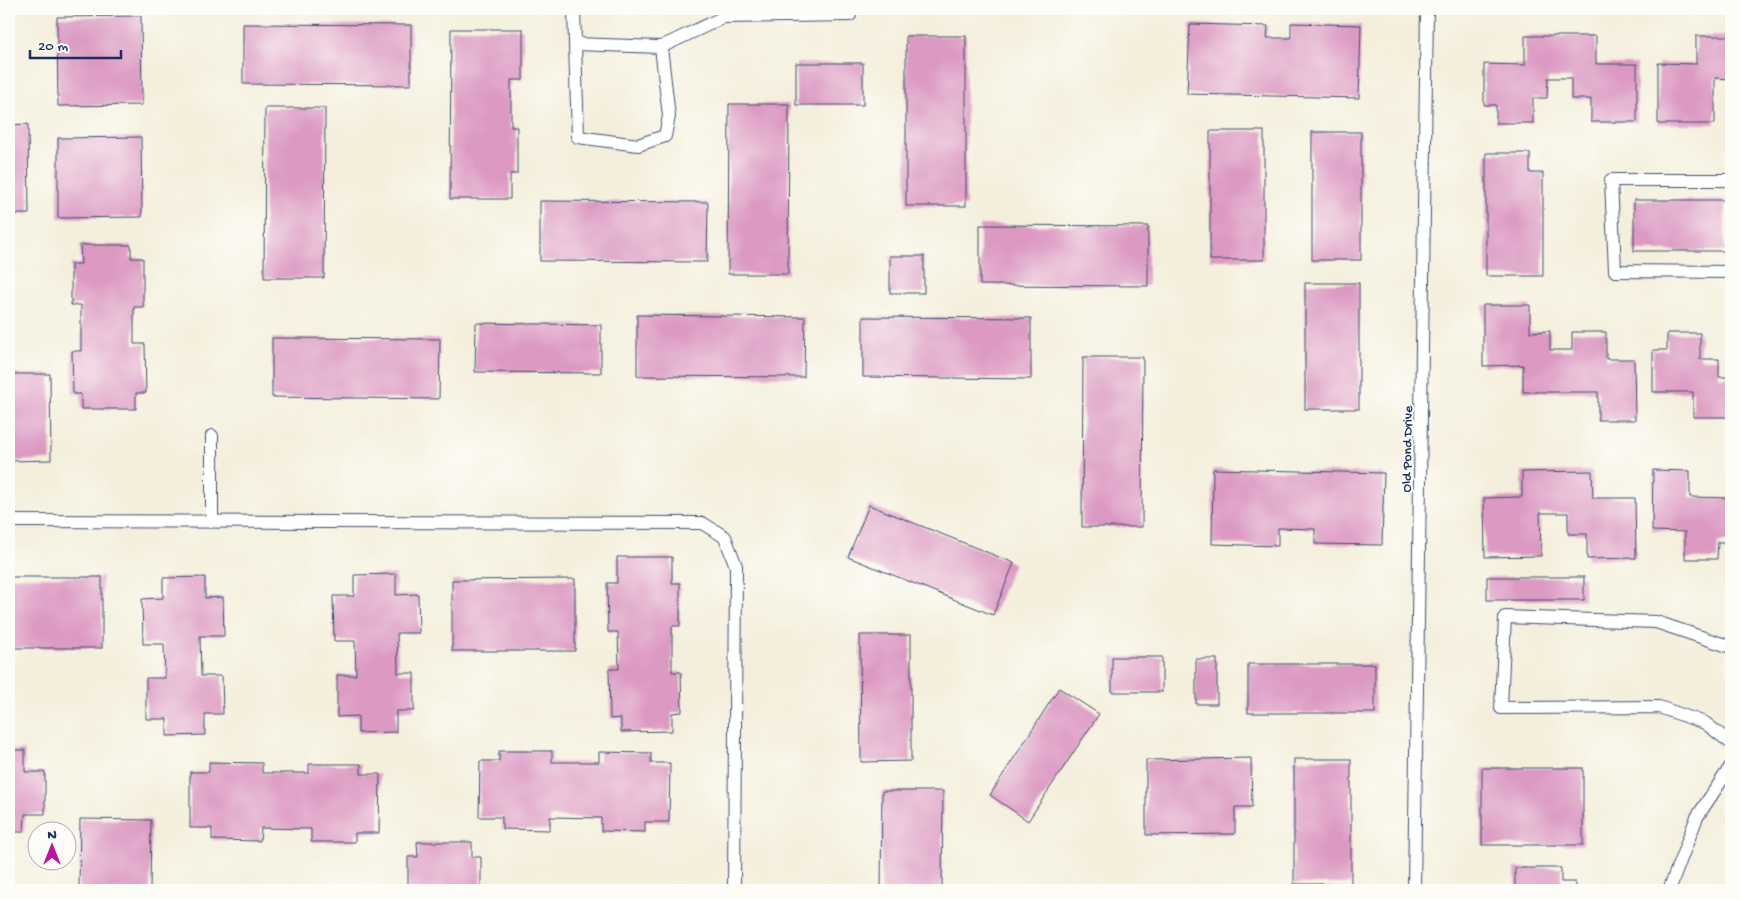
<svg xmlns="http://www.w3.org/2000/svg" width="1740" height="899" viewBox="0 0 1740 899" font-family="'Gochi Hand',sans-serif">
<rect width="100%" height="100%" fill="#fdfcf7"/>
<filter id="ink" filterUnits="userSpaceOnUse"><feTurbulence type="fractalNoise" baseFrequency=".02" numOctaves="2"/><feDisplacementMap in="SourceGraphic" scale="10" xChannelSelector="R" yChannelSelector="G"/><feConvolveMatrix kernelMatrix="1 2 1 2 8 2 1 2 1" color-interpolation-filters="sRGB"/></filter>
<filter id="wash" filterUnits="userSpaceOnUse"><feTurbulence type="fractalNoise" baseFrequency=".0096" numOctaves="4" result="noise"/><feDisplacementMap in="SourceGraphic" scale="20" xChannelSelector="R" yChannelSelector="G"/><feGaussianBlur stdDeviation="1.12" result="paint"/><feColorMatrix in="noise" values="0 0 0 0 0 0 0 0 0 0 0 0 0 0 0 0 0 1.4 0 .05"/><feComposite in="paint" operator="in"/></filter>
<g filter="url(#wash)">
<rect width="100%" height="100%" fill="#f4efdc"/>
<g id="blocks">
<g fill="#dc99c2">
<path d="M141,16L142,105L58,106L57,17Z"/>
<path d="M1291,23L1361,25L1359,98L1187,94L1190,24L1268,26L1267,38H1291Z"/>
<path d="M243,24L411,25V85L243,84Z"/>
<path d="M451,29H523V80H511V127H517V174H510V199H450Z"/>
<rect x="906" y="36" width="60" height="170"/>
<path d="M1525,36H1596V64H1637V122H1591V99H1571V78H1548L1547,98H1533V123H1496V105H1484V64L1525,65Z"/>
<path d="M1696,36H1731V79L1715,78V124H1658V63L1696,64Z"/>
<rect x="796" y="63" width="67" height="42"/>
<path d="M729,104H789L788,274H728Z"/>
<path d="M265,108H325L324,278H264Z"/>
<path d="M28,124L29,214H9V125Z"/>
<rect x="1210" y="131" width="54" height="129"/>
<rect x="1312" y="132" width="49" height="128"/>
<path d="M141,137L142,217L58,218V138Z"/>
<path d="M1486,153H1530V173H1543V276H1486Z"/>
<rect x="1634" y="200" width="91" height="51"/>
<path d="M540,201L708,202L707,262L540,261Z"/>
<path d="M980,225L1148,226V286L980,285Z"/>
<path d="M80,245H131V258H143V307H134V344H145L146,393H136V409H81V394H73L72,351H81V305H71V264H81Z"/>
<rect x="890" y="256" width="34" height="37"/>
<rect x="1305" y="283" width="54" height="126"/>
<path d="M1483,305H1530V332L1550,331V350H1572V332H1606V359H1634L1635,420H1598V392H1523V365L1483,366Z"/>
<path d="M637,315L805,317L804,377L637,376Z"/>
<path d="M863,317L1031,318V379L863,377Z"/>
<path d="M476,323L601,325V373L475,372Z"/>
<path d="M1667,333H1700V359H1719V377H1731V417H1693V392H1653V350H1667Z"/>
<path d="M272,338L440,339L439,399L272,397Z"/>
<path d="M1083,357H1143L1142,527H1082Z"/>
<path d="M9,374H50L51,460L9,461Z"/>
<path d="M1213,469L1384,473L1382,545L1315,544V529L1278,528V546L1212,544Z"/>
<path d="M1653,470L1690,471V497L1731,498V542H1718L1717,559H1685V532L1652,531Z"/>
<path d="M1592,471L1593,498H1635L1636,558L1587,559V534H1568V513H1540L1541,556L1485,557L1484,498L1522,497V472Z"/>
<path d="M869,505L1014,563L993,615L848,557Z"/>
<path d="M617,557H672V583H680V626H672V672H681L682,712L672,713V731L621,732V718L610,719L609,669H619L618,632H608L607,583H617Z"/>
<path d="M396,574V595L418,594L419,633H397L398,673H414V711H396V732L358,733V716L337,717V675H356L355,641H334L333,596H354V575Z"/>
<rect x="9" y="577" width="93" height="71"/>
<path d="M205,577V598L223,597L224,636H200L201,676H222L223,714H205V735L167,736V719H146V678H165L164,644H143L142,599L163,598V578Z"/>
<rect x="1487" y="577" width="97" height="23"/>
<path d="M575,579V651H452V580Z"/>
<path d="M860,635H911V761L861,762Z"/>
<rect x="1112" y="657" width="50" height="35"/>
<rect x="1196" y="659" width="21" height="45"/>
<rect x="1248" y="664" width="127" height="49"/>
<path d="M1059,688L1099,714L1028,821L990,795Z"/>
<path d="M9,750H25V772H45V814H25L24,832H9Z"/>
<path d="M499,751H552V762H599V752L651,753V763H670L669,822H645V832L601,831V818L550,817V830L502,829V817H479L480,761H499Z"/>
<path d="M1251,758L1252,807H1235V834L1146,835V760Z"/>
<rect x="1294" y="759" width="57" height="125"/>
<path d="M209,762L262,763V773H309V764H361V774H380L379,833H355V842H311V829L261,828L260,841L212,840V828H190V772H209Z"/>
<rect x="1482" y="768" width="101" height="77"/>
<path d="M882,791H943L942,890H881Z"/>
<path d="M80,819L151,820L150,890H79Z"/>
<path d="M417,842H472V857H481V890H408V857H418Z"/>
<path d="M1515,868H1561V882H1575V890H1515Z"/>
</g>
</g>
</g>
<g filter="url(#ink)">
<use href="#blocks" fill-opacity="0" stroke="#3c4c71" stroke-width="1"/>
<g fill="none" stroke-linecap="round" stroke-linejoin="round">
<g stroke="#3c4c71" stroke-width="14">
<g id="lane">
<path d="M574,9L575,44L661,47L724,17L850,15V9"/>
<path d="M575,44L578,137L638,145L665,136L669,116L661,47"/>
<path d="M1731,180H1611L1615,271L1731,272"/>
<path d="M9,521L702,523L725,537L736,566L734,890"/>
<path d="M212,521V436"/>
<path d="M1731,647L1656,622L1505,617L1501,708L1659,707L1705,723L1731,743"/>
<path d="M1414,890L1427,9"/>
<path d="M1669,890L1697,817L1731,766"/>
</g>
</g>
<use href="#lane" stroke="#fff" stroke-width="12"/>
</g>
</g>
<g text-anchor="middle" stroke-width="4" stroke-linejoin="round" paint-order="stroke">
<g font-size="14" fill="#1b2f5e" stroke="#fdfcf7">
<text transform="translate(1406 449) rotate(-89)" y="5">Old Pond Drive</text>
</g>
</g>
<rect width="1740" height="899" fill="none" stroke="#fdfcf7" stroke-width="30"/>
<g transform="translate(52 846)"><circle r="24" fill="#fdfcf7" stroke="#a3aaba"/>
<path d="M0-4L9 19L0 12L-9 19Z" fill="#b5179e"/>
<text y="-8" font-size="14" font-weight="bold" text-anchor="middle" fill="#1b2f5e">N</text>
</g>
<path d="M30 50v8h91v-8" fill="none" stroke="#1b2f5e" stroke-width="2.5"/>
<text x="38" y="50" font-size="15" fill="#1b2f5e" stroke="#fdfcf7" stroke-width="4" paint-order="stroke">20 m</text>
</svg>
